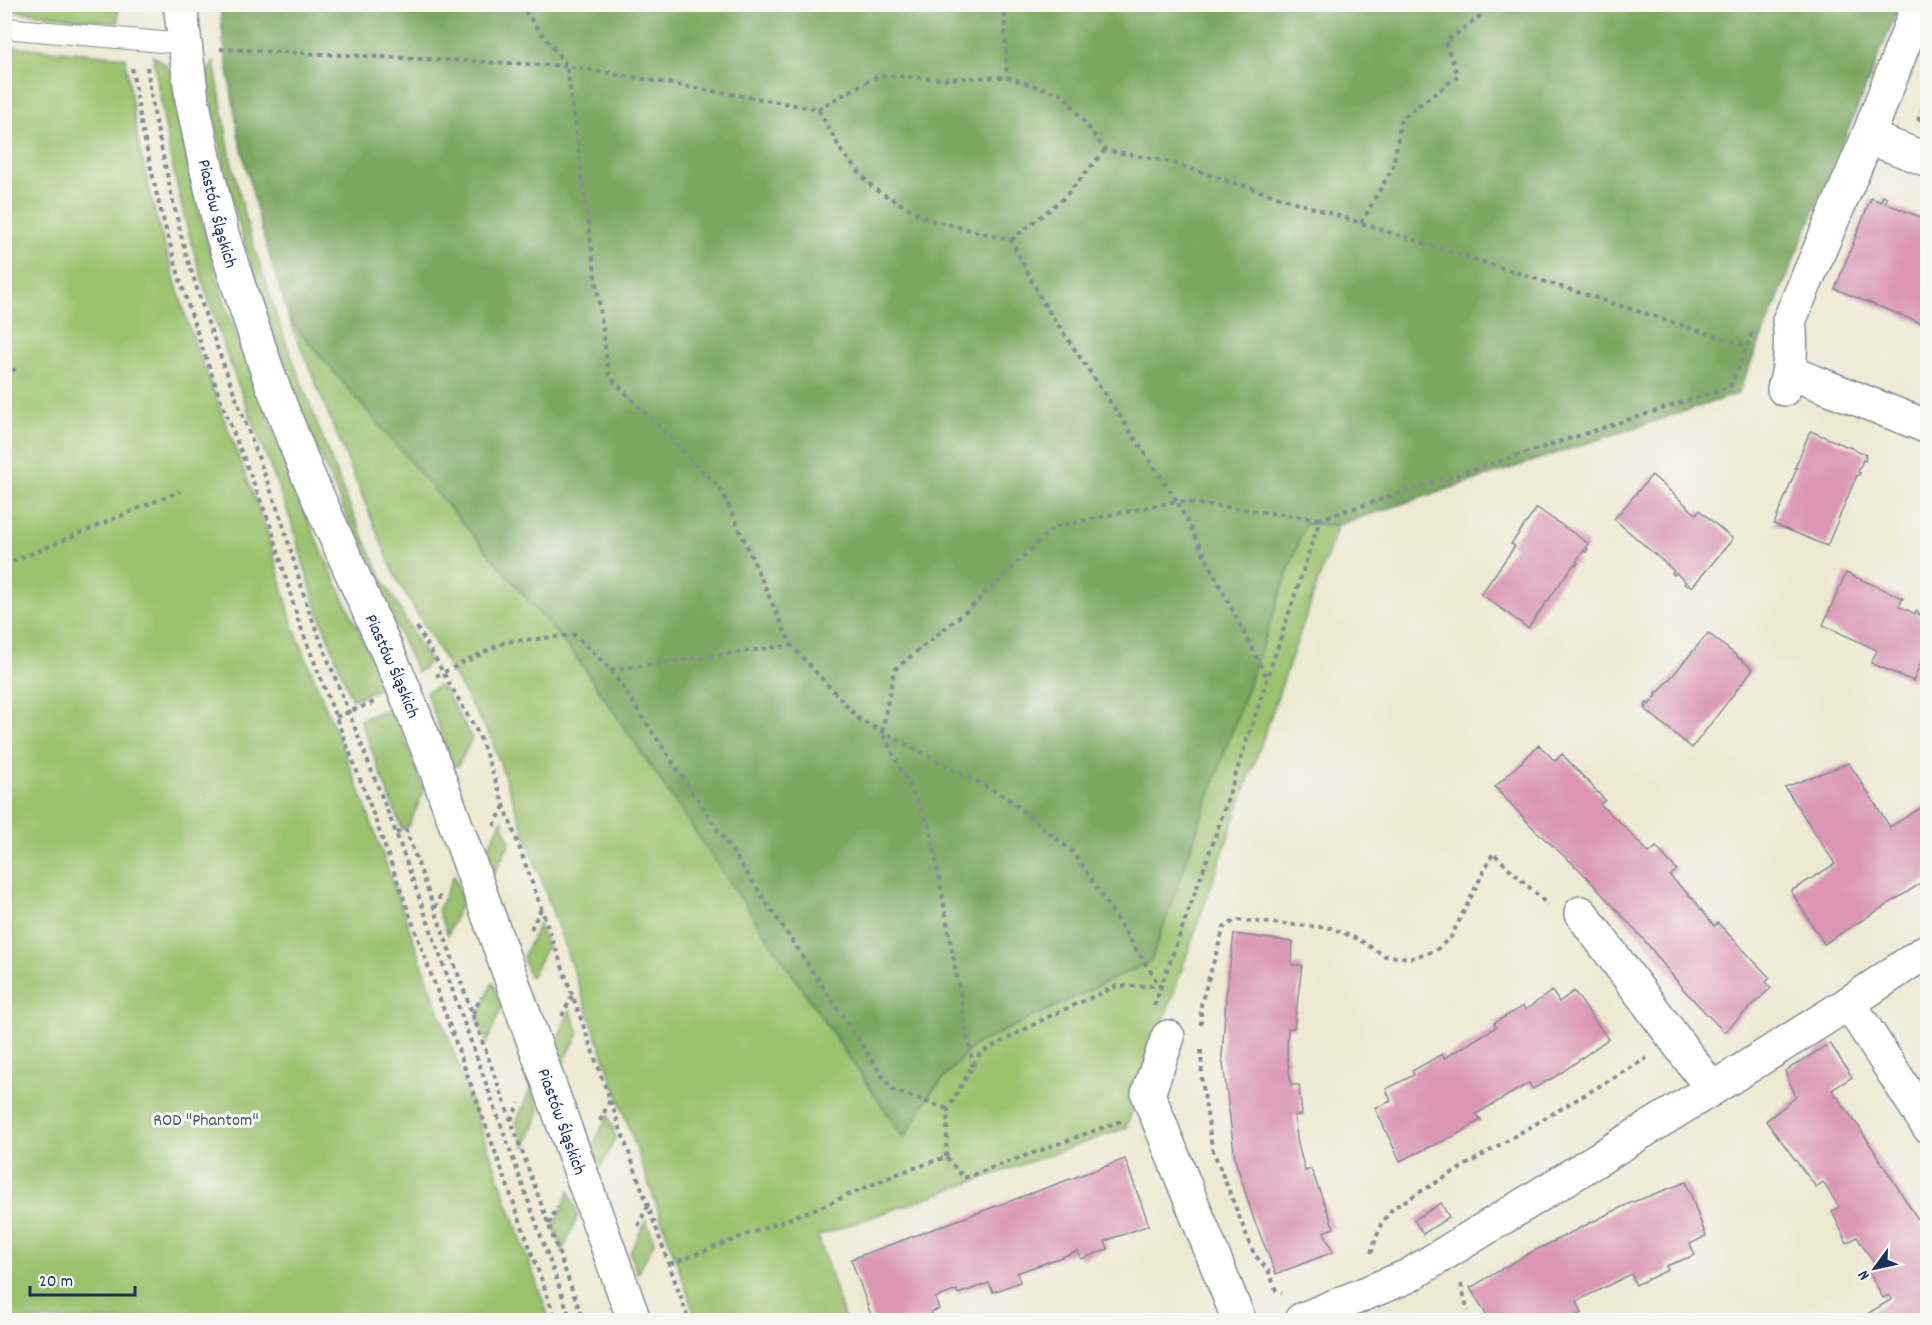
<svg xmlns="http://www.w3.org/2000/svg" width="1932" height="1325" viewBox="0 0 1932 1325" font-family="Dekko,sans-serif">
<rect width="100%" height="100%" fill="#f6f6f2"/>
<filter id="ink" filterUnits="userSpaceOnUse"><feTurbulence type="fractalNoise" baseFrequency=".0167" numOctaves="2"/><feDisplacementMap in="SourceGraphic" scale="12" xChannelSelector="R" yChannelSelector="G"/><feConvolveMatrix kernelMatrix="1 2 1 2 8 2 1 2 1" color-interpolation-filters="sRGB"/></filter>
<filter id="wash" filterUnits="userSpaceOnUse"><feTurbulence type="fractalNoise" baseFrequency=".008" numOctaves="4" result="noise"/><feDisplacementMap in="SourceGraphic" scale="24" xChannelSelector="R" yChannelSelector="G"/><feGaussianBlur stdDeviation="1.35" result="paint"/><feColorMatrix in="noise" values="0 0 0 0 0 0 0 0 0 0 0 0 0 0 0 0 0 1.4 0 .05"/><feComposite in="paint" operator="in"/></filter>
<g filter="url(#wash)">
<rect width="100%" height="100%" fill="#ede9d1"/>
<g fill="#9ac16c" stroke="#5a7865" stroke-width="1.5">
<path d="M5,4L118,5V23L5,10Z"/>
<path d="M5,46L125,57L138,141L155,213L188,324L267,531L293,626L361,794L550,1320H5Z"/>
<path d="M153,56L167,65L172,77L188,166L200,217L227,310L310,525L384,686L352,700L316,606L291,521L228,358L205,289L185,220L170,155Z"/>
<path d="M214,62L231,160L248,228L282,332L347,501L383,580L429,661L424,669L417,672C346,518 275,363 232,198C222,159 215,118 207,78L209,69Z"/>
<path d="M289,319L575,655L904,1138L932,1091L974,1045L1151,961L1305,524L1338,525L1126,1128L818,1236L845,1320H697L491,738L396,578Z"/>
<path d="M438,686L444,689L472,738L458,766L453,765L426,692Z"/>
<path d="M393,706L424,791L408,827L402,829L360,720Z"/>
<path d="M502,820L510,843L495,872L492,873L485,854Z"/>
<path d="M454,875L462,900L448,935L438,911Z"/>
<path d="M539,924L547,946L532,976H529L523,957Z"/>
<path d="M493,982L501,1008L487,1042L477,1018Z"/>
<path d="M570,1010L579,1033L564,1062L561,1063L555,1044Z"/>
<path d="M531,1087L539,1108V1113L525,1147L516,1123Z"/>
<path d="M608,1115L616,1137L601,1167L599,1168L592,1148Z"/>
<path d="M569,1192L577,1212V1217L563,1251L554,1227Z"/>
<path d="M646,1220L654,1242L639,1272L637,1273L630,1253Z"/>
</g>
<path fill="#7ba760" stroke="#4b6b5f" stroke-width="1.5" d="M220,5V4L1900,5L1738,394L1338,525L1305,524L1151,961L974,1045L932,1091L904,1138L575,655L289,319L262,231L239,138L223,39Z"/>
<g id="blocks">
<g fill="#da96b4">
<path d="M1883,196L1887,198L1885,203L1928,220V326L1835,289L1871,198L1881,202Z"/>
<path d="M1810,431L1866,454L1864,457L1866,458L1865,461L1863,460L1858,472L1860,473L1859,475H1857L1827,546L1774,524L1797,468H1795Z"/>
<path d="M1652,475L1696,514L1699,510L1733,539L1692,587L1688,584L1687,586L1684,584L1686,582L1676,573L1674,575L1672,573L1674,571L1614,519Z"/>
<path d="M1537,508L1589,544L1586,548L1588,549L1586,552L1584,550L1576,562L1578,563L1576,565L1574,564L1528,628L1481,594L1515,546L1511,544Z"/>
<path d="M1846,573L1903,598L1899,606L1915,614L1916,611L1918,612V614L1928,619V646L1913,681L1871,663L1877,650L1823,625Z"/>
<path d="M1708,633L1753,669L1692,748L1645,709L1647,707L1645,706L1647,703L1649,705L1657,695L1655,693L1658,691L1659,692Z"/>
<path d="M1539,745L1555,761L1562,754L1605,800L1600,804L1625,827L1649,853L1656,847L1677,870L1670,876L1695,901L1714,926L1718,923L1770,978L1766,982L1771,988L1724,1032L1683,989L1645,941L1581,871L1536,831L1495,787Z"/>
<path d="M1849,763L1890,827L1928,803V879L1824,944L1791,891L1835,864L1785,787Z"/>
<path d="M1234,934L1293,942L1292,965H1302L1294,1028H1288L1287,1053L1291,1085H1299L1302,1115L1294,1116L1298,1144L1305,1171L1311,1169L1334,1228L1324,1232L1333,1252L1276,1274L1253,1217L1235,1159L1225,1078L1222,1056L1226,996Z"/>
<path d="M1552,991L1559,1002L1574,991L1608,1039L1558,1075L1533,1089L1529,1083L1476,1114L1481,1120L1456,1135L1400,1161L1375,1108L1391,1101L1386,1089L1414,1075L1412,1071L1442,1054L1444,1058L1470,1043L1496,1027L1494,1023L1523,1006L1525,1010Z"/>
<path d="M1927,1013H1928V1038L1923,1026Z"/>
<path d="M1830,1043L1852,1077L1832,1090L1859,1127L1928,1235V1320H1857L1892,1299L1889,1295L1883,1298L1868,1270L1876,1266L1857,1237L1847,1243L1832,1211L1839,1207L1823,1182L1816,1187L1766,1121L1796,1097L1785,1071Z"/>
<path d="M1125,1159L1149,1225L1105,1241L1108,1249L1081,1259L1078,1251L1017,1273L1020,1282L993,1292L989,1283L958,1294L957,1290L935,1298L939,1309L931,1312L934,1320H873L851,1259Z"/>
<path d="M1686,1182L1706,1236L1690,1244L1695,1255L1666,1266L1668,1270L1636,1285L1631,1274L1577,1301L1582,1313L1566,1320H1490L1470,1288L1524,1256L1628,1204Z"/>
<path d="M1441,1203L1449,1217L1423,1234L1414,1220Z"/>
</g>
</g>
</g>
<g filter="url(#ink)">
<use href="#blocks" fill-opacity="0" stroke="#848c98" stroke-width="1.5"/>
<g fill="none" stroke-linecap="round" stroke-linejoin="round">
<g stroke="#848c98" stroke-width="22">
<path id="service" d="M4,28L185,44"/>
</g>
<g stroke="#848c98" stroke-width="36">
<g id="minor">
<path d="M1868,137L1928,160"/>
<path d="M1789,372L1928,427"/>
<path d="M1784,389C1791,366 1792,345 1789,321L1868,137L1919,4"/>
<path d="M1581,913L1712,1089"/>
<path d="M1849,1003L1928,1126"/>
<path d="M1168,1037L1148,1094L1239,1320"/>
<path d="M1301,1320L1408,1276L1712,1089L1849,1003L1928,950"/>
</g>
</g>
<g stroke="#848c98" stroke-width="36">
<g id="tertiary">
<path id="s1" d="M180,4L192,99L205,162L222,234L241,293L270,379L307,473L404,689L435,767L634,1320"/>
</g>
</g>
<g stroke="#848c98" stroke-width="4" stroke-dasharray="4.5 4.5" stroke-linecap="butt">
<path d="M519,4L567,66L609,376L722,491L791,645L860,720L1006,797L1074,853L1160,986"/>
<path d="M1004,4L1007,77"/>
<path d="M220,49L567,66L818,109L842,152L874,189L930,220L1011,240L1042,301L1177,501L1320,519"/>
<path d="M147,67L155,119L172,197L185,251L207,320L282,521L307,606L396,833L571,1320"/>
<path d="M132,68L141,123L158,200L180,280L200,341L221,401L271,527L298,620L367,797L556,1320"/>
<path d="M818,109L879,75L941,79L1007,77L1064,95L1105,150L1166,161L1747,346"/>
<path d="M1918,121L1928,96"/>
<path d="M1361,223L1393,167L1401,119L1458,76L1445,42L1479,17L1483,4"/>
<path d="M1011,240L1063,199L1105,150"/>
<path d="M4,374L16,369"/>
<path d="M4,565L180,491"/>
<path d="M417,627L479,735L689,1320"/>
<path d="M611,670L791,645"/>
<path d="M436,676L505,642L575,635L611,670L892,1090L948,1109"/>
<path d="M336,717L374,702"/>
<path d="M494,826L504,806"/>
<path d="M396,833L406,830L583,1320"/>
<path d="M435,908L442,891"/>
<path d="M531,929L541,909"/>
<path d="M1154,1006L1214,840L1320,519L1730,387L1754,329"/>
<path d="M473,1014L481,997"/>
<path d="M562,1016L572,996"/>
<path d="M1201,1025V1004L1224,927L1236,920L1331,928L1358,939L1385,956L1411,958L1435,951L1451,937L1493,853L1548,905"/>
<path d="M1201,1050L1202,1080L1212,1148L1254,1254L1268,1270L1276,1290L1282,1293"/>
<path d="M973,1067L930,827L882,732L894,670L970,608L1054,527L1177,501L1267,678"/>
<path d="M511,1120L519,1103"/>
<path d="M600,1121L610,1100"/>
<path d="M946,1157L948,1109L980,1053L1052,1015L1117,986H1160"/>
<path d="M549,1224L557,1207"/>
<path d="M638,1226L648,1205"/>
<path d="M1371,1253L1381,1224L1393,1208L1647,1058"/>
<path d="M670,1264L825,1205L897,1174L946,1157L964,1178L1121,1121"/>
<path d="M1461,1284L1468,1311"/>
</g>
<use href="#service" stroke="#fff" stroke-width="20"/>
<use href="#minor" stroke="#fff" stroke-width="33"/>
<use href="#tertiary" stroke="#fff" stroke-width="33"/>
</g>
</g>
<g text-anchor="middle" stroke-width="6" stroke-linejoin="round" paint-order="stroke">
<g font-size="18" fill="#1b2f5e" stroke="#f6f6f2">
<text dy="6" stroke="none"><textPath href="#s1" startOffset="213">Piastów Śląskich</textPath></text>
<text dy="6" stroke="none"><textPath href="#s1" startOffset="699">Piastów Śląskich</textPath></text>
<text dy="6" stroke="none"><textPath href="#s1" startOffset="1185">Piastów Śląskich</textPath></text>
</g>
<g font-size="18" fill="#415b62" stroke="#f6f6f2">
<text x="206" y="1125">ROD "Phantom"</text>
</g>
</g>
<rect width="1932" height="1325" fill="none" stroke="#f6f6f2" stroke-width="24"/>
<g transform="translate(1875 1268) rotate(237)" stroke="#f6f6f2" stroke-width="4.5" paint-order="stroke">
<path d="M0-4.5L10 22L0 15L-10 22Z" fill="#1b2f5e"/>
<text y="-9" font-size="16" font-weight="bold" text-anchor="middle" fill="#1b2f5e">N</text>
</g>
<path d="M30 1286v9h105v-9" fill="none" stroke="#1b2f5e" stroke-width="3"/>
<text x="39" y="1286" font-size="18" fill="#1b2f5e" stroke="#f6f6f2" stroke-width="4.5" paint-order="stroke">20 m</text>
</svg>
